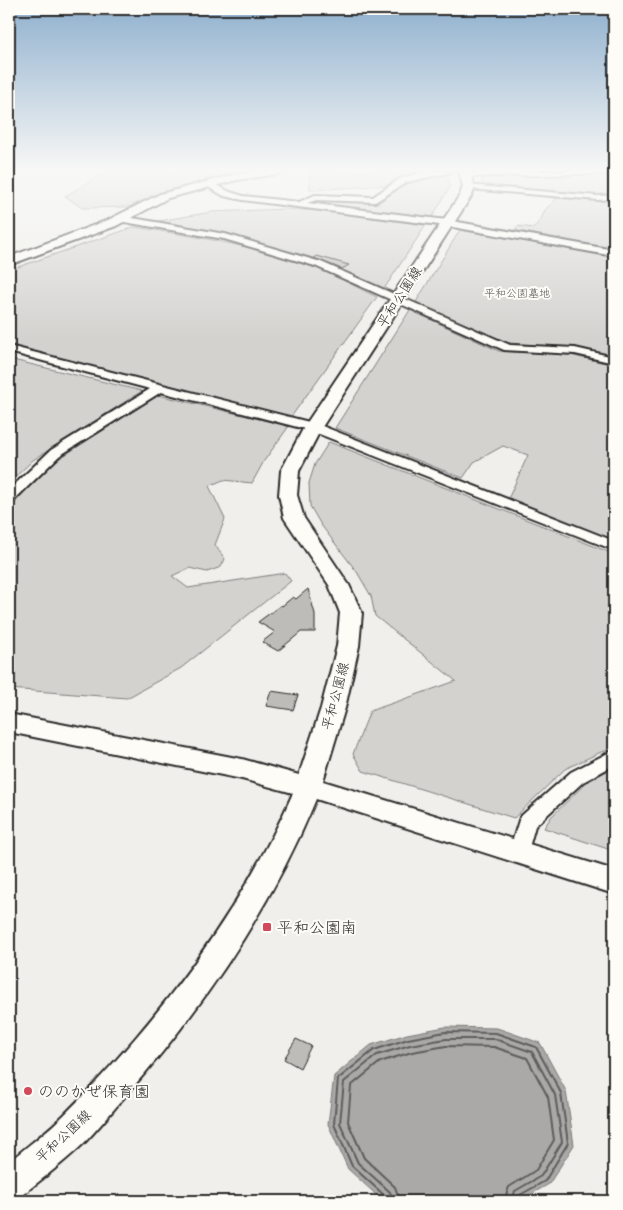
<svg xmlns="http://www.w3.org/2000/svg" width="623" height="1210" viewBox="0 0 623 1210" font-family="Mali,'Klee One',sans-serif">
<rect width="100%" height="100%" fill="#f0efeb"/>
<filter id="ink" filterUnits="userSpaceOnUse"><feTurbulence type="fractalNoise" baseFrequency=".02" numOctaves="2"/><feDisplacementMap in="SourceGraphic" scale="10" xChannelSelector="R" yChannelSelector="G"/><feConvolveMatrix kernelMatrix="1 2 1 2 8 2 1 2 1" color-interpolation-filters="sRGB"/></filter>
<g filter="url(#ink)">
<g fill="#d3d2cf" stroke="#7f7e7d">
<path d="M108,171H266L205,180L165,192L128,207L82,208L65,196Z"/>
<path d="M309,171H447L450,187L431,219L311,204L315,200L379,203L401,186L391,185L310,190Z"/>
<path d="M614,174V196H584L483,186L481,177Z"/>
<path d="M558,197L614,198V251L512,233L518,226L534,228L541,219L545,210Z"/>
<path d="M285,209L320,211L426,225L384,289L325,264L273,247L153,222L212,212Z"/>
<path d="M134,227C193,236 251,245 308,265C331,273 354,286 377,297L291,417L9,346V270Z"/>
<path d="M460,230L614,257V357L578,349L499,342L416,302Z"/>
<path d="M410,310L499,351L570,355L614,365V541L508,499L528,455L503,446L474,462L463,478L335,428Z"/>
<path d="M9,359L142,391L33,460L9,483Z"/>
<path d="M158,395L289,426L264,461L252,483L223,480L209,486L225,519L215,545L225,559L221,567L207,572L189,568L172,576L188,588L285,573L291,581L181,668L127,698L9,689V511L23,493L57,460Z"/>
<path d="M329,442L614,554V749L601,752L565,769L514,818L363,771L353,754L370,711L456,681L375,616L371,596L357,572L321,525L310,506L309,483L315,464Z"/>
<path d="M614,767V851L544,828L551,817L587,782Z"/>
</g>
<path fill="#aaa9a7" stroke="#777775" d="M445,1027L497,1028L540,1043L566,1091L574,1145L549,1184L519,1201H383L348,1169L328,1124L334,1076L371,1045L407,1034Z"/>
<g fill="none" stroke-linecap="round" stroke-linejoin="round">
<g stroke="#5e5d5d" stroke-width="2">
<path d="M386,1201L385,1196L352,1166L334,1124L338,1079L374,1050L408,1039L445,1032L496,1033L536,1047L561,1093L568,1143L545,1181L520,1195L518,1201"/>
<path d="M393,1201L390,1192L358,1163L340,1123L344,1082L377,1055L410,1045L446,1039H495L532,1052L555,1095L562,1142L541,1176L515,1191L512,1201"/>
<path d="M400,1201L395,1187L364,1158L348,1122L351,1086L380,1062L412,1052L446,1046L494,1047L527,1058L548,1097L554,1140L536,1170L509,1187L504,1201"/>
</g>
</g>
<g fill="#bdbcb8" stroke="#2b2b2b">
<path d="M317,256L349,265L342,269L314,258Z"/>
<path d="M308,589L315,614V632H301L278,651L262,642L275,632L258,622L281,605L282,606L293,597L296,599Z"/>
<path d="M271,691L298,695L293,710L266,706Z"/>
<path d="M296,1039L311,1046L300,1068L284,1059Z"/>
</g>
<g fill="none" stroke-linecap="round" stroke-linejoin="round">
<g stroke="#2b2b2b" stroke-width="4">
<g id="street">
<path d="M429,171H456L407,182L375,202L316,200L307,203L447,220L614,250V256L447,226L243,200L224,196L203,184L210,182L230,192L243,196L299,202L315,195L373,197L401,178Z"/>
<path d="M541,171H614V173L465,177L461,175L465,173Z"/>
<path d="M466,185L598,196L614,195V199L598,200L469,189H466Z"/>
<path d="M121,216L225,234L321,262L510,345L575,348L614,357V363L575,354L504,350L315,266L224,239L118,221V217Z"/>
<path d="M9,346L317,424L614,541V550L309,430L161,392L59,456L14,500L9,501V490L51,450L150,389L9,352Z"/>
<path d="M614,750V765L583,782L535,826L526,858L519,860L512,858L509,852L520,817L571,772Z"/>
</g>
</g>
<g stroke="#2b2b2b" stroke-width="4">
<g id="secondary">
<path d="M258,171H283L278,174L237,180L168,198L116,226L9,265V257L108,220L160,194L236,174Z"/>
<path d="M459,171H469L475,187L472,195L322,427L299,471L297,495L304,518L349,585L362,613L359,646L345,708L323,781L614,870V894L316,799C271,908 204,1006 127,1094C114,1109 101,1125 87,1140C67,1160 43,1178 21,1196L9,1201V1162C27,1146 47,1132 64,1115C156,1024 241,911 293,793L242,779L9,732V714L242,759L299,775L321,708L337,646L340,613L329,585L284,518L279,495L281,471L304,427L460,195L463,187Z"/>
</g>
</g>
<use href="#street" fill="#fdfcf7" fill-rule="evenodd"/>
<use href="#secondary" fill="#fdfcf7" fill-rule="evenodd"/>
</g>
</g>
<linearGradient id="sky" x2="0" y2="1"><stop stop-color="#8fb0ce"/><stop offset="0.5" stop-color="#f8f8f6"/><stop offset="1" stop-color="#f8f8f6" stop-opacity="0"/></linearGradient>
<rect width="623" height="340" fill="url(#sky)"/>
<g fill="#d1495b" stroke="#fdfcf7" stroke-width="2">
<rect x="262" y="922" width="10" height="10" rx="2.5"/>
<circle cx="28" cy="1091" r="5"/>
</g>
<g text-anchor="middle" stroke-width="4" stroke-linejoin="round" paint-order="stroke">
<g font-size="11" fill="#555554" stroke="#fdfcf7">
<text x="517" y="297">平和公園墓地</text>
</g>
<g font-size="14" fill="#2b2b2b" stroke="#fdfcf7">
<text transform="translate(399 297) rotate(-57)" y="5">平和公園線</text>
<text transform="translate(335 696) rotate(-75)" y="5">平和公園線</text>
<text transform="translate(63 1136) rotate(-43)" y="5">平和公園線</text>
</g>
<g font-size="16" fill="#2b2b2b" stroke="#fdfcf7" text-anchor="start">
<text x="277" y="933">平和公園南</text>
<text x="38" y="1097">ののかぜ保育園</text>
</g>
</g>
<rect width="623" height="1210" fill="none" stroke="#fdfcf7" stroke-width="30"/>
<rect x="15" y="15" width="593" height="1180" fill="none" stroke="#2b2b2b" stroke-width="2" filter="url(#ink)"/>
</svg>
